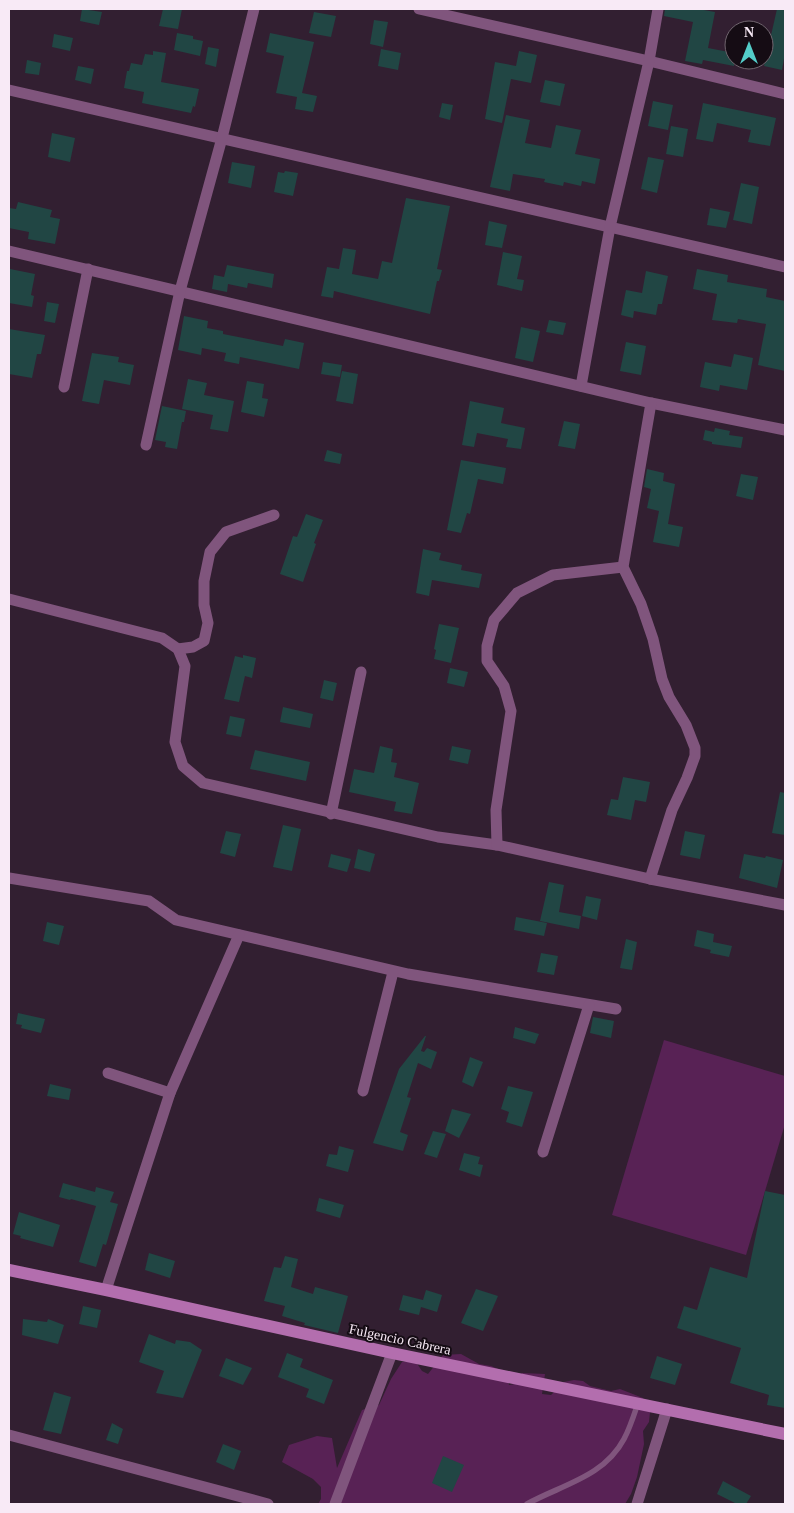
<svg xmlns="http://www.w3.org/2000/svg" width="794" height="1513" viewBox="0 0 794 1513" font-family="Georgia,serif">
<rect width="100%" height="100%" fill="#321f31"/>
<g fill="#582255">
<path d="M664,1040L785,1076V1124L746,1255L612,1215Z"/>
<path d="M461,1354L479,1364L491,1366L503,1371L506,1373L509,1385L515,1384L522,1373L545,1374L542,1394L551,1395L564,1382L574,1380L583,1381L590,1386L611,1391L620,1389L643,1398L650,1412L649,1422L643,1431L644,1444L637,1477L631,1494L625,1504H318L321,1499V1487L313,1479L282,1462L289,1445L317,1436L332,1438L337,1468L362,1410L379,1405L391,1379L402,1362H416L422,1371L428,1374L443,1355Z"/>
</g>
<g fill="#214644">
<path d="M82,9L102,12L99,25L80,21Z"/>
<path d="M163,9H182L178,29L159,26Z"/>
<path d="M665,9H698L715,12L708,48L734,53V66L703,60L702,64L685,61L693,22L664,16Z"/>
<path d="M777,9H785V53L782,70L764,66Z"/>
<path d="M314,12L336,16L331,37L309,33Z"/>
<path d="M374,20L388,22L383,47L370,44Z"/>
<path d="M177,33L193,36V39L203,41L200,56L174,50Z"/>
<path d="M270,33L314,42L302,93L317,96L313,112L295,109L297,97L276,93L284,56L266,52Z"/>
<path d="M54,34L73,38L70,51L52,47Z"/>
<path d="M208,47L219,49L216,67L205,64Z"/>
<path d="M381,49L401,53L398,70L378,66Z"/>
<path d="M153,51L166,53L161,82L199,89L195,107L193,106L191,113L142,103L144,92L124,88L127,71H129L131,63L142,65L145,54L153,55Z"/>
<path d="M519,51L537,55L531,83L511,79L502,123L485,119L495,62L516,66Z"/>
<path d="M27,60L41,63L39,75L25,73Z"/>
<path d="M78,66L94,69L91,84L75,80Z"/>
<path d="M545,80L565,84L560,106L540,102Z"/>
<path d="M653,101L673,105L668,130L648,126Z"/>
<path d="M442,103L453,105L450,120L439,117Z"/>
<path d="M703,103L776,118L770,146L748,142L751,130L717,123L713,142L696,139Z"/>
<path d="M506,115L530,120L525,143L551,148L556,125L581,130L575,154L600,159L595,184L582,181L581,186L564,182L563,186L544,182L545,179L513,174L510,191L490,187Z"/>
<path d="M671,126L688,129L683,157L666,154Z"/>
<path d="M52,133L75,138L70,162L48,157Z"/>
<path d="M648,157L664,160L657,193L641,189Z"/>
<path d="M232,162L255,166L251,188L228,183Z"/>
<path d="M285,171L298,173L293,196L274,192L278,172L284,173Z"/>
<path d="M741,183L759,187L752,224L733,220Z"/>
<path d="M406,198L450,206L437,269L442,270L439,281H437L430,314L334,291L333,298L321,296L327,267L339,269L343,248L356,250L352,274L378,279L382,261L392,263Z"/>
<path d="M18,202L52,210L50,217L60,219L55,244L28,239L29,232L9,228V208L16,209Z"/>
<path d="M710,208L730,212L726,228L707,225Z"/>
<path d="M489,221L507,225L502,248L485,245Z"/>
<path d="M503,252L522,256L517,279L524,280L522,291L497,285Z"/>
<path d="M227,265L274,274L272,288L248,283L247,288L228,284L227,292L212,289L214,275L224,277Z"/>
<path d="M10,269L35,274L31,295L34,296L32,307L9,303Z"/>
<path d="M697,269L728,275L727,282L767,289L766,297L785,301V371L758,365L766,324L738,319L737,323L712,320L717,294L693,289Z"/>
<path d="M646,271L668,276L662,304H658L656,315L634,311L633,318L621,315L626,290L642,293Z"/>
<path d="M47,302L59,304L55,323L44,321Z"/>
<path d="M184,316L208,321L207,328L223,331V334L283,346L285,339L304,343L299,369L240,357L239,364L224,361L226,353L202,348L201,355L178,350Z"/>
<path d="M549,320L566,323L563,335L546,332Z"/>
<path d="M521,327L540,331L533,362L515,358Z"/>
<path d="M9,329L45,335L41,354H37L32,378L9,374Z"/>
<path d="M626,342L646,346L641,375L620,371Z"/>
<path d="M92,353L119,357L118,362L134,365L130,385L104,380L99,404L82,401Z"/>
<path d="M734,354L753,358L747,390L720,385L719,391L700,387L705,362L731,367Z"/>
<path d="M323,362L342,365L340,377L321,374Z"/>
<path d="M342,371L358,374L353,404L336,401Z"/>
<path d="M188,379L207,383L204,395L234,401L228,432L210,429L213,415L182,409Z"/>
<path d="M247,381L264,384L262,398L268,399L264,417L241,412Z"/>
<path d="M470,401L504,408L501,423L525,428L521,449L506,447L508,439L477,433L474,447L462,445Z"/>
<path d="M162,406L186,411L184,422H182L177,449L165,447L166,442L155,440Z"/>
<path d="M564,421L580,424L575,449L558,446Z"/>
<path d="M715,428L730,431L729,435L743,437L741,448L712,444V442L703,440L705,430L714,432Z"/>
<path d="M327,450L342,454L340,464L324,461Z"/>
<path d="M461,460L506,468L503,484L478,479L470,514L467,513L461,533L447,530Z"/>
<path d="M647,469L664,473L663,481L675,484L668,524L683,527L679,547L653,542L659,511L647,508L651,489L644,487Z"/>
<path d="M741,474L758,477L753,500L736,496Z"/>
<path d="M306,514L323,520L314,543L316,544L303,582L280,574L293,536L297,537Z"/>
<path d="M423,549L441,553L439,560L462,565L461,570L482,574L479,588L432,580L429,596L416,593Z"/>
<path d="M439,624L459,628L451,663L434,659L436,650L434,649Z"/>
<path d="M243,655L256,658L252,678L245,676L239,702L224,699L235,656L243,658Z"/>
<path d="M450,668L468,672L464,687L447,683Z"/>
<path d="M324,680L337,683L333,701L320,698Z"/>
<path d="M283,707L313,714L310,728L280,722Z"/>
<path d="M230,716L245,719L241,737L226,734Z"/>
<path d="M380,746L393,749L391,762L397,763L394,777L419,783L412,814L394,811L396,802L349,792L354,769L374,773Z"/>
<path d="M452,746L471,750L468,764L449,760Z"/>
<path d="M255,750L310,762L306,781L250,769Z"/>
<path d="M623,777L650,782L646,802L635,800L631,820L607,815L611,799L618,800Z"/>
<path d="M780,792L785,793V835L772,833Z"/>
<path d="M283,825L301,829L292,871L273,867Z"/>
<path d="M226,831L241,834L235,857L220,853Z"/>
<path d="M685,831L705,835L700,859L680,855Z"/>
<path d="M358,849L375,854L370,872L354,868Z"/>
<path d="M331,854L351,859L347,872L328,867Z"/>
<path d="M744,854L765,858L766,856L783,860L777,888L739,878Z"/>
<path d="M549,882L564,885L559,912L581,916L579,929L540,921Z"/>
<path d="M586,896L601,899L597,920L582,916Z"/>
<path d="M516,917L547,923L544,936L514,930Z"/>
<path d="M47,922L64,926L59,945L43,941Z"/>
<path d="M697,930L714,934L713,942L732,946L729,957L710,953L712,945L711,950L694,946Z"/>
<path d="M626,939L637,942L632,970L620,968Z"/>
<path d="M541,953L558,956L554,975L537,972Z"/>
<path d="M18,1013L45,1019L41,1033L21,1028L22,1025L16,1024Z"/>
<path d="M593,1017L614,1021L611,1038L590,1033Z"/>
<path d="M515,1027L539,1034L535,1044L513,1038Z"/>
<path d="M425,1036H426L421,1051L424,1052L427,1048L437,1052L431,1069L418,1063L407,1097L411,1098L400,1132L408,1135L403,1151L373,1143L399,1069Z"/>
<path d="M470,1057L483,1062L473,1087L462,1082Z"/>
<path d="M50,1084L71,1089L69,1100L47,1096Z"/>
<path d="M508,1086L533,1092L522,1127L506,1122L509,1112L501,1109Z"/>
<path d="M452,1109L471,1114L459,1138L445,1131Z"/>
<path d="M433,1131L446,1134L437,1158L424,1154Z"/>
<path d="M339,1146L354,1150L348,1172L326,1166L329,1154L337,1155Z"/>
<path d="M464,1153L480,1157L478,1164L483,1165L480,1177L459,1170Z"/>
<path d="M63,1183L95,1192L96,1187L114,1192L110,1202L118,1204L106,1245L103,1244L96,1267L79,1262L96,1206L71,1199L70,1200L59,1197Z"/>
<path d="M765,1191L785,1195V1408L767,1405L769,1395L730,1383L741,1348L677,1328L684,1306L697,1310L710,1267L747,1278Z"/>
<path d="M319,1198L344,1205L340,1218L316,1211Z"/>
<path d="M19,1212L60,1225L53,1247L20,1238L21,1236L13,1234Z"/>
<path d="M149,1253L175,1261L170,1278L145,1270Z"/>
<path d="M285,1256L298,1259L291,1287L313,1294L315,1287L348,1296L338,1333L304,1325L305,1323L282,1316L285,1306L264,1301L274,1267L281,1268Z"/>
<path d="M476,1289L498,1296L483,1331L461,1323Z"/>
<path d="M426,1290L442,1295L437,1312L421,1307L419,1315L399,1310L403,1295L423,1300Z"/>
<path d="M83,1306L101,1310L97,1328L79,1324Z"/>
<path d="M23,1319L47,1322L48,1319L64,1325L58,1344L22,1335Z"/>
<path d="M149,1334L175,1344L176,1340L190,1342L202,1350L183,1398L156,1393L164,1371L139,1362Z"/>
<path d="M287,1353L303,1359L300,1367L333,1380L324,1404L306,1397L309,1389L278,1377Z"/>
<path d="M657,1356L682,1364L675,1385L650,1378Z"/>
<path d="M226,1358L252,1368L243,1385L219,1376Z"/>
<path d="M54,1392L71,1397L61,1434L43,1430Z"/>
<path d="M112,1423L123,1429L118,1444L106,1440Z"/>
<path d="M223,1444L241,1451L234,1470L216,1462Z"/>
<path d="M443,1456L464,1465L452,1492L432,1483Z"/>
<path d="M723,1481L751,1496L746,1504H737L717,1494Z"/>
</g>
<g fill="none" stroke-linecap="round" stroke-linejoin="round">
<path stroke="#80557d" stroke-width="5.5" d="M527,1504C561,1485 604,1477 624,1439C630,1428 634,1415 638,1403"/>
<g stroke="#80557d" stroke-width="11">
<path d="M419,9L649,61L785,94"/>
<path d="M9,90L785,267"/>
<path d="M9,251L651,403L785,430"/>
<path d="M581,386L610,227L649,61L658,9"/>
<path d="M64,387L88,269"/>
<path d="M146,445L180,291L222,138L254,9"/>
<path d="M9,599L162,638L178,649L185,666L175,742L183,766L203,783L438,837L497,845L650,879L785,905"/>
<path d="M178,649L193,647L204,641L208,623L204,605V581L210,552L226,532L274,515"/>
<path d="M331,814L361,672"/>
<path d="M497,845L496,810L511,711L504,686L487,661V646L494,620L517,593L553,575L623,567"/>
<path d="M9,878L149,901L176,920L408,974L616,1009"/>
<path d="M650,879L672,810L687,778L695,756V748L686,725L669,697L662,679L653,639L641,604L623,567L651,403"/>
<path d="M108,1073L170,1093"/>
<path d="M363,1091L393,972"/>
<path d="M543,1152L589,1005"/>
<path d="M106,1290L170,1093L239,935"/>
<path d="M9,1435L268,1504"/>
<path d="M335,1504L392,1353"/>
<path d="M637,1504L667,1409"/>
</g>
<path stroke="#b36eae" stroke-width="12" d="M9,1270L106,1290L392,1353L785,1434"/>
</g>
<g text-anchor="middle" stroke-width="4" stroke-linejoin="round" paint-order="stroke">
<g font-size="14" fill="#f8eaf6" stroke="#150c14">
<text transform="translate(400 1339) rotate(12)" y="5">Fulgencio Cabrera</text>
</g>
</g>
<rect width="794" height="1513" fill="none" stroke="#f8eaf6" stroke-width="20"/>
<g transform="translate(749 45)"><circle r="24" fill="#150c14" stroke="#70656e"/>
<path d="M0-4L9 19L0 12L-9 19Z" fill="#53cdc9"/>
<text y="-8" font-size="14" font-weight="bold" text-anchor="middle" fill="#f8eaf6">N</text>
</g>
</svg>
